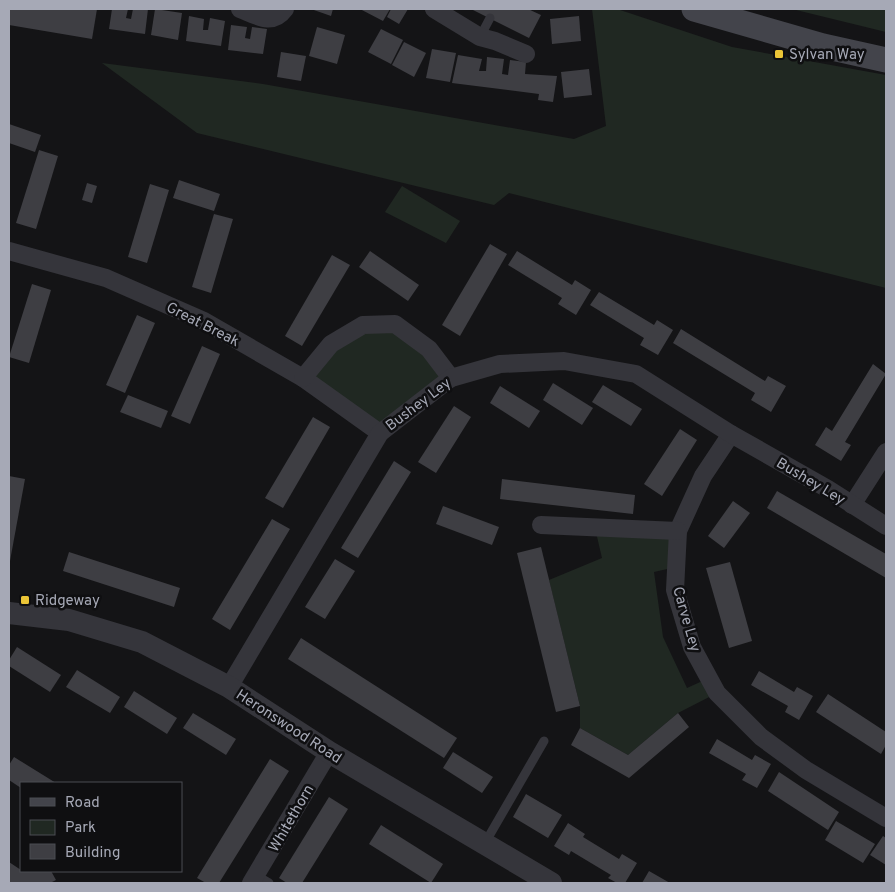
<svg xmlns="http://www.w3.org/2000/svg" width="895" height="892" viewBox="0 0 895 892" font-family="Overpass,sans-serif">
<rect width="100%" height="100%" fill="#141416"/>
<g fill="#202822">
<path d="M592,9H617L732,47L886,75V288L509,193L494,205L197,133L102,63L263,84L574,139L606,126Z"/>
<path d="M792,9H886V32Z"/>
<path d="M402,186L460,221L446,243L385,212Z"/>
<path d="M395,324L451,378L380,433L303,378L331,344Z"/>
<path d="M595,528L678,531L676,567L654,572L663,637L687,688L709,678L717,693L678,713L628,755L580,728V706L549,580L602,558Z"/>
</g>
<g fill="#3e3e43">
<path d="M9,9H97L92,39L9,25Z"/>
<path d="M112,9H128L126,18L131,19L133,9H148L145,34L109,29Z"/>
<path d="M155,9L182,13L178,40L151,35Z"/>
<path d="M311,9H333L331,16Z"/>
<path d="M360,9H390L383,21Z"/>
<path d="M391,9H408L399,24L387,17Z"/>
<path d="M471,9H528L541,15L529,38Z"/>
<path d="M189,16L204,19L203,30H208L210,18L225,21L221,46L186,41Z"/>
<path d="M579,16L581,41L552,44L550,19Z"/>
<path d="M231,25L247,27L245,38L250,39L252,27L267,29L263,54L228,50Z"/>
<path d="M317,27L345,35L337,64L309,56Z"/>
<path d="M381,29L403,40L391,64L368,52Z"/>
<path d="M404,42L426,53L414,77L392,65Z"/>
<path d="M432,49L456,53L450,82L426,78Z"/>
<path d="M281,52L306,56L301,81L277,77Z"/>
<path d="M458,55L482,59L479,71H486L487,57L504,59L502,74L508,75L510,60L526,62L525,74L557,76L553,102L538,100L539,94L452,83Z"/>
<path d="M589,69L592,95L564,98L561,72Z"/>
<path d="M9,124L41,135L35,152L9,143Z"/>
<path d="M39,150L58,156L36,229L16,223Z"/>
<path d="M179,180L220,194L214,211L173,198Z"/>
<path d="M87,183L97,186L92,203L82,200Z"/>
<path d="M150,184L169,190L147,263L128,257Z"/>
<path d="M214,214L233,219L211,293L192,287Z"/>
<path d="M490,244L507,254L460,336L442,325Z"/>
<path d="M370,251L419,285L408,301L359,267Z"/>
<path d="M517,251L572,285L575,280L591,290L576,315L558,304L562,298L508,265Z"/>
<path d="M332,255L350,265L302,346L285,336Z"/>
<path d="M32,284L51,290L29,363L9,357Z"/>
<path d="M599,292L654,325L657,320L673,330L658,355L640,345L644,338L590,305Z"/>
<path d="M137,315L155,323L125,393L106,385Z"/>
<path d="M681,329L765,381L768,376L786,386L771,412L751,400L755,393L673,343Z"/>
<path d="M202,346L220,354L190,424L171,416Z"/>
<path d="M873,364L886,374L845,442L851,445L841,461L815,445L826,427L832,431Z"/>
<path d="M553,383L593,408L582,425L543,400Z"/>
<path d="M603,385L642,409L631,426L592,402Z"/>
<path d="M500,386L540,411L529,428L490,403Z"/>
<path d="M128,395L168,411L161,428L120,412Z"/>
<path d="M454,406L471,417L436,473L418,462Z"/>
<path d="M313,417L330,427L283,508L265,498Z"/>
<path d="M680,429L697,440L662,496L644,484Z"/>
<path d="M394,461L411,472L358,558L341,548Z"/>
<path d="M9,476L25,479L10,561H9Z"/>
<path d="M502,479L635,495L633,514L500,499Z"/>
<path d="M777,491L886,554V578L767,508Z"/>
<path d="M733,501L750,513L724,548L708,536Z"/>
<path d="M443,506L499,527L492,545L436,524Z"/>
<path d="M272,519L290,529L230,630L212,619Z"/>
<path d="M541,547L580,706L556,712L517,553Z"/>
<path d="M69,552L180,588L174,607L63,571Z"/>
<path d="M335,559L355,571L325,619L305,607Z"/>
<path d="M730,562L752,641L729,648L706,568Z"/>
<path d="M301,638L457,738L444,758L288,659Z"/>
<path d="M17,647L61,675L50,692L9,666V660Z"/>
<path d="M77,670L120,697L110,713L66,687Z"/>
<path d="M759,671L794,692L797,687L813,696L799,720L785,712L788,706L751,685Z"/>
<path d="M134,691L177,718L167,734L124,707Z"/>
<path d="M828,694L886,732V745L881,754L816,712Z"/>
<path d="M193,713L236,739L226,755L183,728Z"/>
<path d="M678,713L689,727L629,778L571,745L580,728L628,755Z"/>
<path d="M717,739L752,760L755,755L771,764L757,788L742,780L746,774L709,753Z"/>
<path d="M453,752L493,777L482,793L443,768Z"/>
<path d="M14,757L56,783H21V788L9,780V765Z"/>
<path d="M270,759L289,771L219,883H206L197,878Z"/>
<path d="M779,772L839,812L828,830L768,791Z"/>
<path d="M526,794L562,815L548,838L513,817Z"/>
<path d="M329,797L348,809L302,883H287L279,878Z"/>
<path d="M836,821L875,844L863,863L825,840Z"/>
<path d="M568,823L585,834L583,837L619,859L622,854L637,863L625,883H617L608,878L611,875L571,851L569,855L554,846Z"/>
<path d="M381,825L443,864L431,883L369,844Z"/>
<path d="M883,836L886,838V865L870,855Z"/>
<path d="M9,862L24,872L51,871L56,880L50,883H9Z"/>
<path d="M649,871L670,883H642Z"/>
</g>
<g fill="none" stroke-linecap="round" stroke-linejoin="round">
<g stroke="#35353b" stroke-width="9">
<path d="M480,37L490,18"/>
<path d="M485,843L544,741"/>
<path d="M257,876L269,883"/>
</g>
<g stroke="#35353b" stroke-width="18">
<path d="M240,9C256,15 272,27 285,9"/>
<path d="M434,9L480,37L495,41L526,54"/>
<path d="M9,251L106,278L204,321L303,378L380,433"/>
<path d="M303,378L331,344L363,325L395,324L429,349L451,378"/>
<path d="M731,434L703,476L678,531L675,590L692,647L717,693L761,737L806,770L886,818"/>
<path d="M852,505L886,452"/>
<path d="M541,525L678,531"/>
<path d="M229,687L380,433L451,378L500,364L564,361L636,374L731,434L828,489L886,526"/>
<path d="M251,883L329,752"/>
</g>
<path stroke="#35353b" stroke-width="22" d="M9,613L69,620L142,642L229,687L329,752L551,883"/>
<path stroke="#43444b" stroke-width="25" d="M694,9L823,46L886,60"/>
</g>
<g fill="#ebc537" stroke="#0f0f11" stroke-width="2">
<rect x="774" y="49" width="10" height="10" rx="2.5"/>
<rect x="20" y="595" width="10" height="10" rx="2.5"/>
</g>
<g text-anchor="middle" stroke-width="5" stroke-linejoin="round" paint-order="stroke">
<g font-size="15" fill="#a6a9b6" stroke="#0f0f11" text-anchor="start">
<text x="789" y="59">Sylvan Way</text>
<text x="35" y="605">Ridgeway</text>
</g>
<g font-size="15" fill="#a6a9b6" stroke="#0f0f11">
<text transform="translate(203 324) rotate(27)" y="5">Great Break</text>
<text transform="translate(418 404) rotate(-37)" y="5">Bushey Ley</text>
<text transform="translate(811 481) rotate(31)" y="5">Bushey Ley</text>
<text transform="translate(687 619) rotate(74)" y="5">Carve Ley</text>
<text transform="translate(289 726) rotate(33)" y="5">Heronswood Road</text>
<text transform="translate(291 818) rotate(-60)" y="5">Whitethorn</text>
</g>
</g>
<rect width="895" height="892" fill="none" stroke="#a6a9b6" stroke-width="20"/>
<rect x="20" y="782" width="162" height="90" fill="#0f0f11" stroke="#4b4d53"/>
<rect x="30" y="798" width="25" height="8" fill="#43444b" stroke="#4b4d53"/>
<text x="65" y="807" font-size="15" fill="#a6a9b6">Road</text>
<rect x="30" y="820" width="25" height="15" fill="#202822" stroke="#4b4d53"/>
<text x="65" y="832" font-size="15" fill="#a6a9b6">Park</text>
<rect x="30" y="844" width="25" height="15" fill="#3e3e43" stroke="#4b4d53"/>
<text x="65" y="857" font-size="15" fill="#a6a9b6">Building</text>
</svg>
